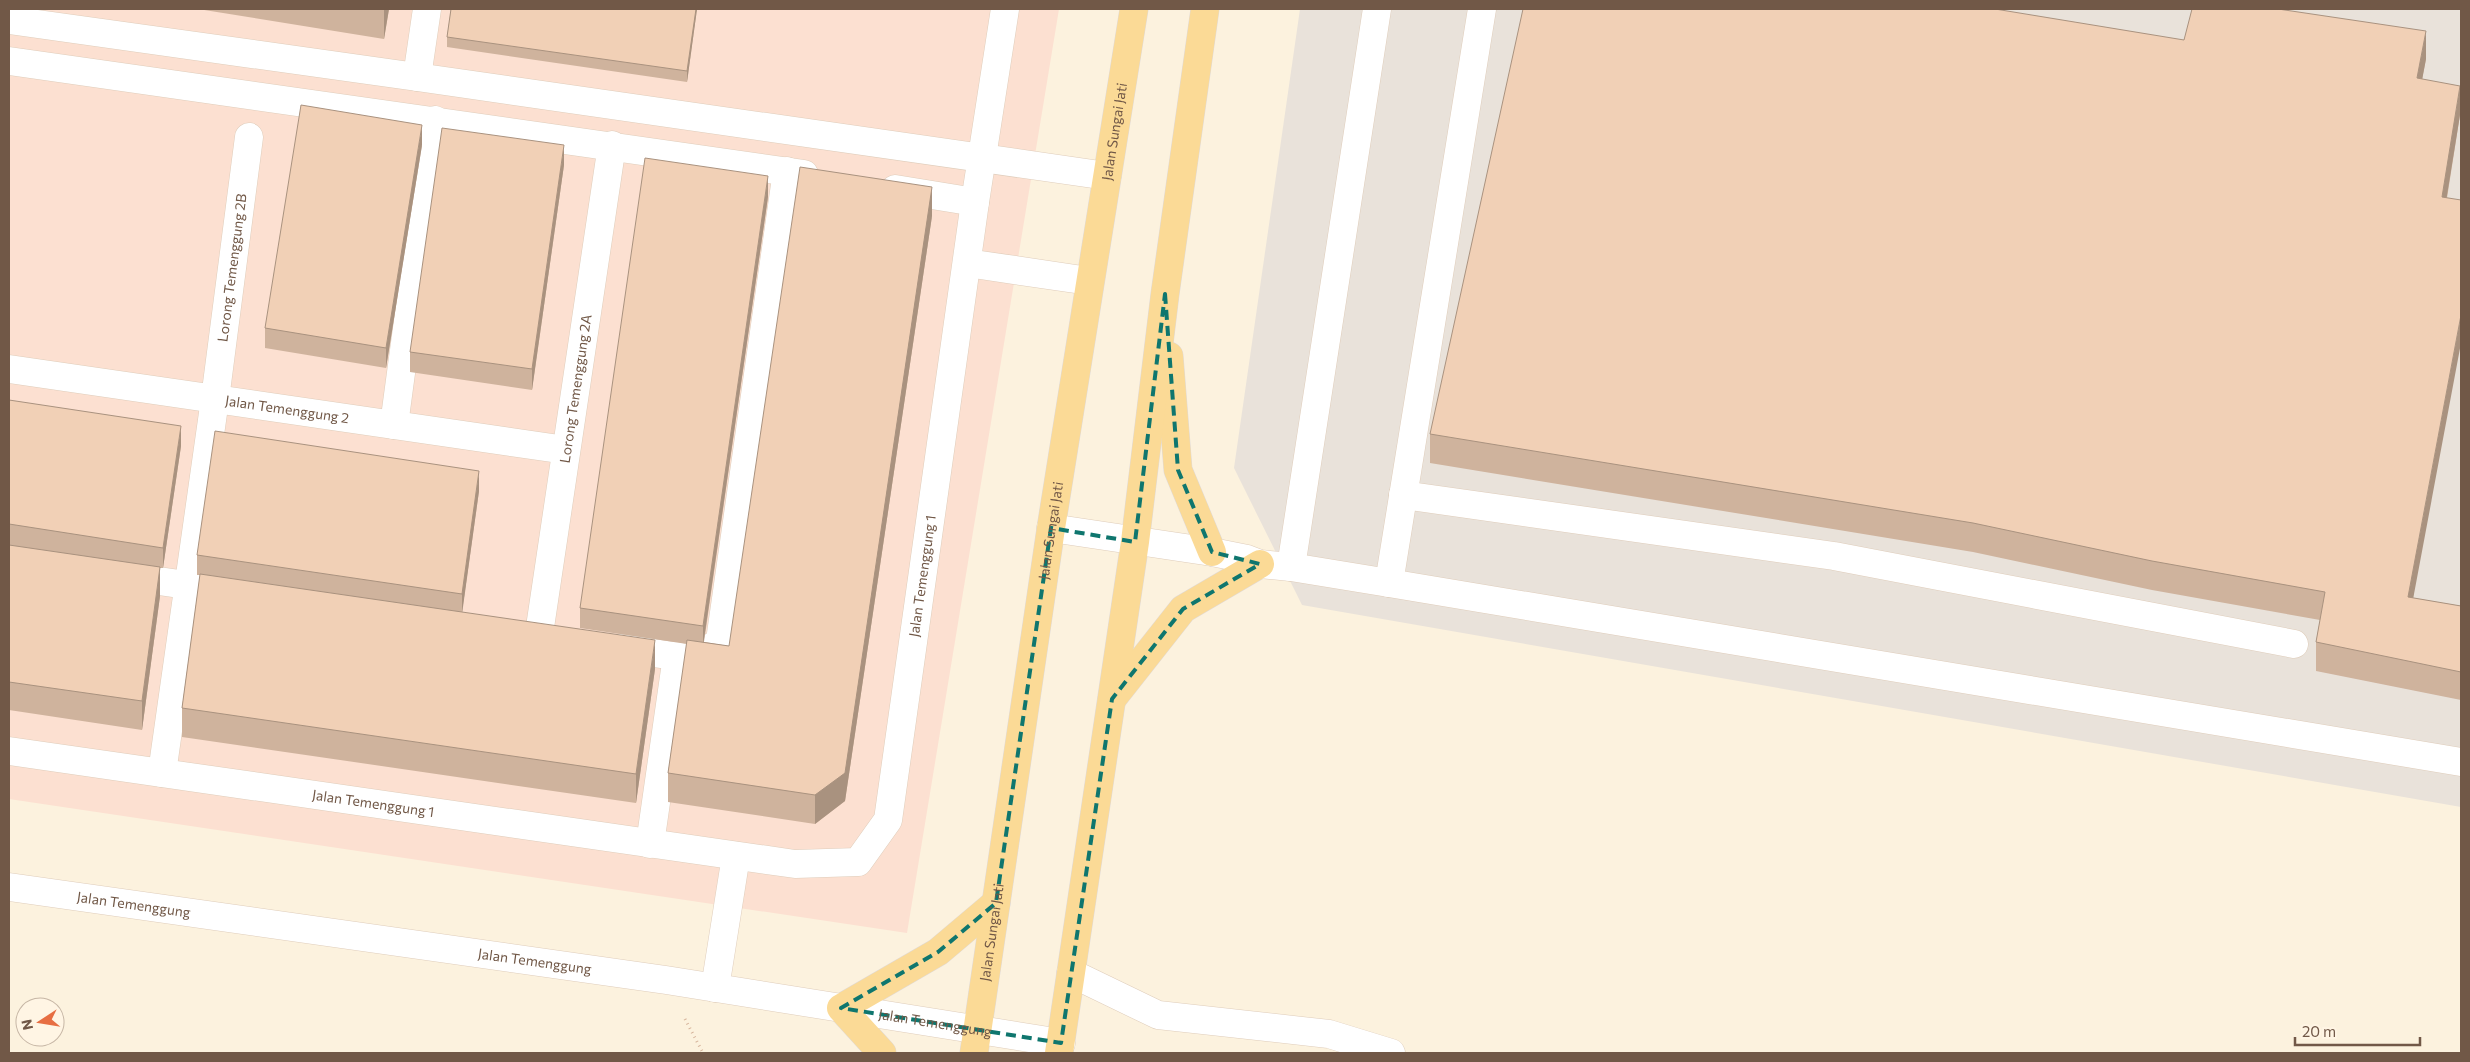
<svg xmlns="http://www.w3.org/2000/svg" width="2470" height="1062" viewBox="0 0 2470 1062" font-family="Commissioner,sans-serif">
<rect width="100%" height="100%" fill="#fcf2de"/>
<path fill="#fce0d1" d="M9,9H1059L907,933L9,799Z"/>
<path fill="#e9e2da" d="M1300,9H2461V807L1302,605L1234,468Z"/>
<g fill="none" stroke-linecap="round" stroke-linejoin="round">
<g stroke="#dfcdbb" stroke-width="29">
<g id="minor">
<path d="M427,9L417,77L1107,176"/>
<path d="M9,20L417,77"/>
<path d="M9,61L804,174"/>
<path d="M895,189L975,202"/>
<path d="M967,263L1089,281"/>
<path id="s1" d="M9,369L566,450"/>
<path d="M394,425L435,120"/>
<path d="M1403,495L1834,556L2294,644"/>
<path d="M1051,528L1212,552L1247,559L1260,564L1291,567L1389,583L2461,762"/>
<path d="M1291,567L1377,9"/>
<path d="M124,576L235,592"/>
<path d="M1389,583L1482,9"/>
<path id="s2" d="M539,634L612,145"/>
<path d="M619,648L695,659L720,641L787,171"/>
<path id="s3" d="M9,751L795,864L858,862L888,820L975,202L1005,9"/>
<path id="s4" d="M162,773L215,399L249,137"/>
<path d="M650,844L677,656"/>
<path id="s5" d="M9,887L666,980L1061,1043"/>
<path d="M1071,973L1158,1015L1329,1034L1391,1053"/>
<path d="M715,988L736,856"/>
</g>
</g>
<g stroke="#e0dad7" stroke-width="29">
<g id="major">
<path d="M1169,356L1178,470L1212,552"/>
<path d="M1112,699L1183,609L1260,564"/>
<path d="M882,1053L841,1008L938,952L996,903"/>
<path id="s6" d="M974,1053L1051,528L1134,9"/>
<path d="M1059,1053L1135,542L1165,294L1205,9"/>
</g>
</g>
<path stroke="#d5b39a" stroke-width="3" stroke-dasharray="1 4" stroke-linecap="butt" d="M685,1019L703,1053"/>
<use href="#minor" stroke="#fff" stroke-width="28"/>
<use href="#major" stroke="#fbda96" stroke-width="28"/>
</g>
<g fill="#cfb39d">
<path d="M198,9H389L384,39Z"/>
<path d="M451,9H697L687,82L447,47V37Z"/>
<path d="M2184,40L2426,59L2422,79L2460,115L2447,198L2413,598L2461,606V700L2316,671V642L2320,620L2152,590L1973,552L1430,463V434Z"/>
<path d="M422,145L386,368L265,348V328Z"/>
<path d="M564,165L532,390L410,372V352Z"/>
<path d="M768,197L704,642L729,646L932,216L845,801L815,824L668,802V773L687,644L580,628V608Z"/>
<path d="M9,400L181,446L163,568H160V596L142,730L9,710V545L126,562L9,545Z"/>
<path d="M479,491L462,612L655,669L636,803L182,737V708L200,575H197V555Z"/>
</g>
<g fill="#a9927f">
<path d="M384,9H389L384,39Z"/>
<path d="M696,9H697L687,82V71Z"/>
<path d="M2426,31V59L2417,107V78Z"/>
<path d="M2460,86V115L2442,226V197Z"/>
<path d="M422,125V145L386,368V348Z"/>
<path d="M564,145V165L532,390V369Z"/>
<path d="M768,176V197L703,646V626Z"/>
<path d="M932,187V216L845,801L815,824V795Z"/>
<path d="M2461,315V343L2408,626V597Z"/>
<path d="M181,426V446L163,568V548Z"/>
<path d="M479,471V491L462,614V594Z"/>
<path d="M160,567V596L142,730V701Z"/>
<path d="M655,640V669L636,803V774Z"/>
</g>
<g fill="#f1d0b6" stroke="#a9927f">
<path d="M451,9H696L687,71L447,37Z"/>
<path d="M1523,9H1995L2184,40L2192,9H2278L2426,31L2417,78L2460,86L2442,197L2461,200V315L2408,597L2461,606V672L2316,642L2325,592L2152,561L1973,523L1430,434Z"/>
<path d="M301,105L422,125L386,348L265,328Z"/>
<path d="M442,128L564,145L532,369L410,352Z"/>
<path d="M645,158L768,176L703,626L580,608Z"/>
<path d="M800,167L932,187L845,773L815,795L668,773L687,640L729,646Z"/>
<path d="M9,400L181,426L163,548L9,524Z"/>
<path d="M215,431L479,471L462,594L197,555Z"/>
<path d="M9,545L160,567L142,701L9,682Z"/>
<path d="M200,574L655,640L636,774L182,708Z"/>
</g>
<path fill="none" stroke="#0f766e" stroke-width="4" stroke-dasharray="10 6" stroke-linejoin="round" d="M1165,294L1178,470L1212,552L1260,564L1183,609L1112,699L1061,1043L841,1008L938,952L996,903L1051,528L1135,542Z"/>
<g text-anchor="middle" stroke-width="4" stroke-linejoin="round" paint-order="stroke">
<g font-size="14" fill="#715847" stroke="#fff5e4">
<text dy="5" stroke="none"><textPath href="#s6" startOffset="932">Jalan Sungai Jati</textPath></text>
<text dy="5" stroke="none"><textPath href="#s4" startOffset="510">Lorong Temenggung 2B</textPath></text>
<text dy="5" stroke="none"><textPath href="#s2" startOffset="248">Lorong Temenggung 2A</textPath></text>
<text dy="5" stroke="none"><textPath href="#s1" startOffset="281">Jalan Temenggung 2</textPath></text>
<text dy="5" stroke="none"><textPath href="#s6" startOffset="528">Jalan Sungai Jati</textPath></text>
<text dy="5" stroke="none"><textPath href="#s3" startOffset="1155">Jalan Temenggung 1</textPath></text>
<text dy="5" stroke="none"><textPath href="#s3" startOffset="368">Jalan Temenggung 1</textPath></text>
<text dy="5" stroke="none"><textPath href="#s5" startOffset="126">Jalan Temenggung</textPath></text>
<text dy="5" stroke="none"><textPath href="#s6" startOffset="122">Jalan Sungai Jati</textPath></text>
<text dy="5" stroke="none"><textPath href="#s5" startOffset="531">Jalan Temenggung</textPath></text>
<text dy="5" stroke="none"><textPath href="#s5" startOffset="936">Jalan Temenggung</textPath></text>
</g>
</g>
<rect width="2470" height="1062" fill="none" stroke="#715847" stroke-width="20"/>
<g transform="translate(40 1022) rotate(258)"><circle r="24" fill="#fff5e4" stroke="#c6b6a5"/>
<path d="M0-4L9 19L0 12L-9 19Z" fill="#e76e42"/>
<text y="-8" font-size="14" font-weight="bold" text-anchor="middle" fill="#715847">N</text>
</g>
<path d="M2295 1037v8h125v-8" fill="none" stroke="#715847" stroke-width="2.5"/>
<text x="2302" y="1037" font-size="15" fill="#715847" stroke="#fff5e4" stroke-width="4" paint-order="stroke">20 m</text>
</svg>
